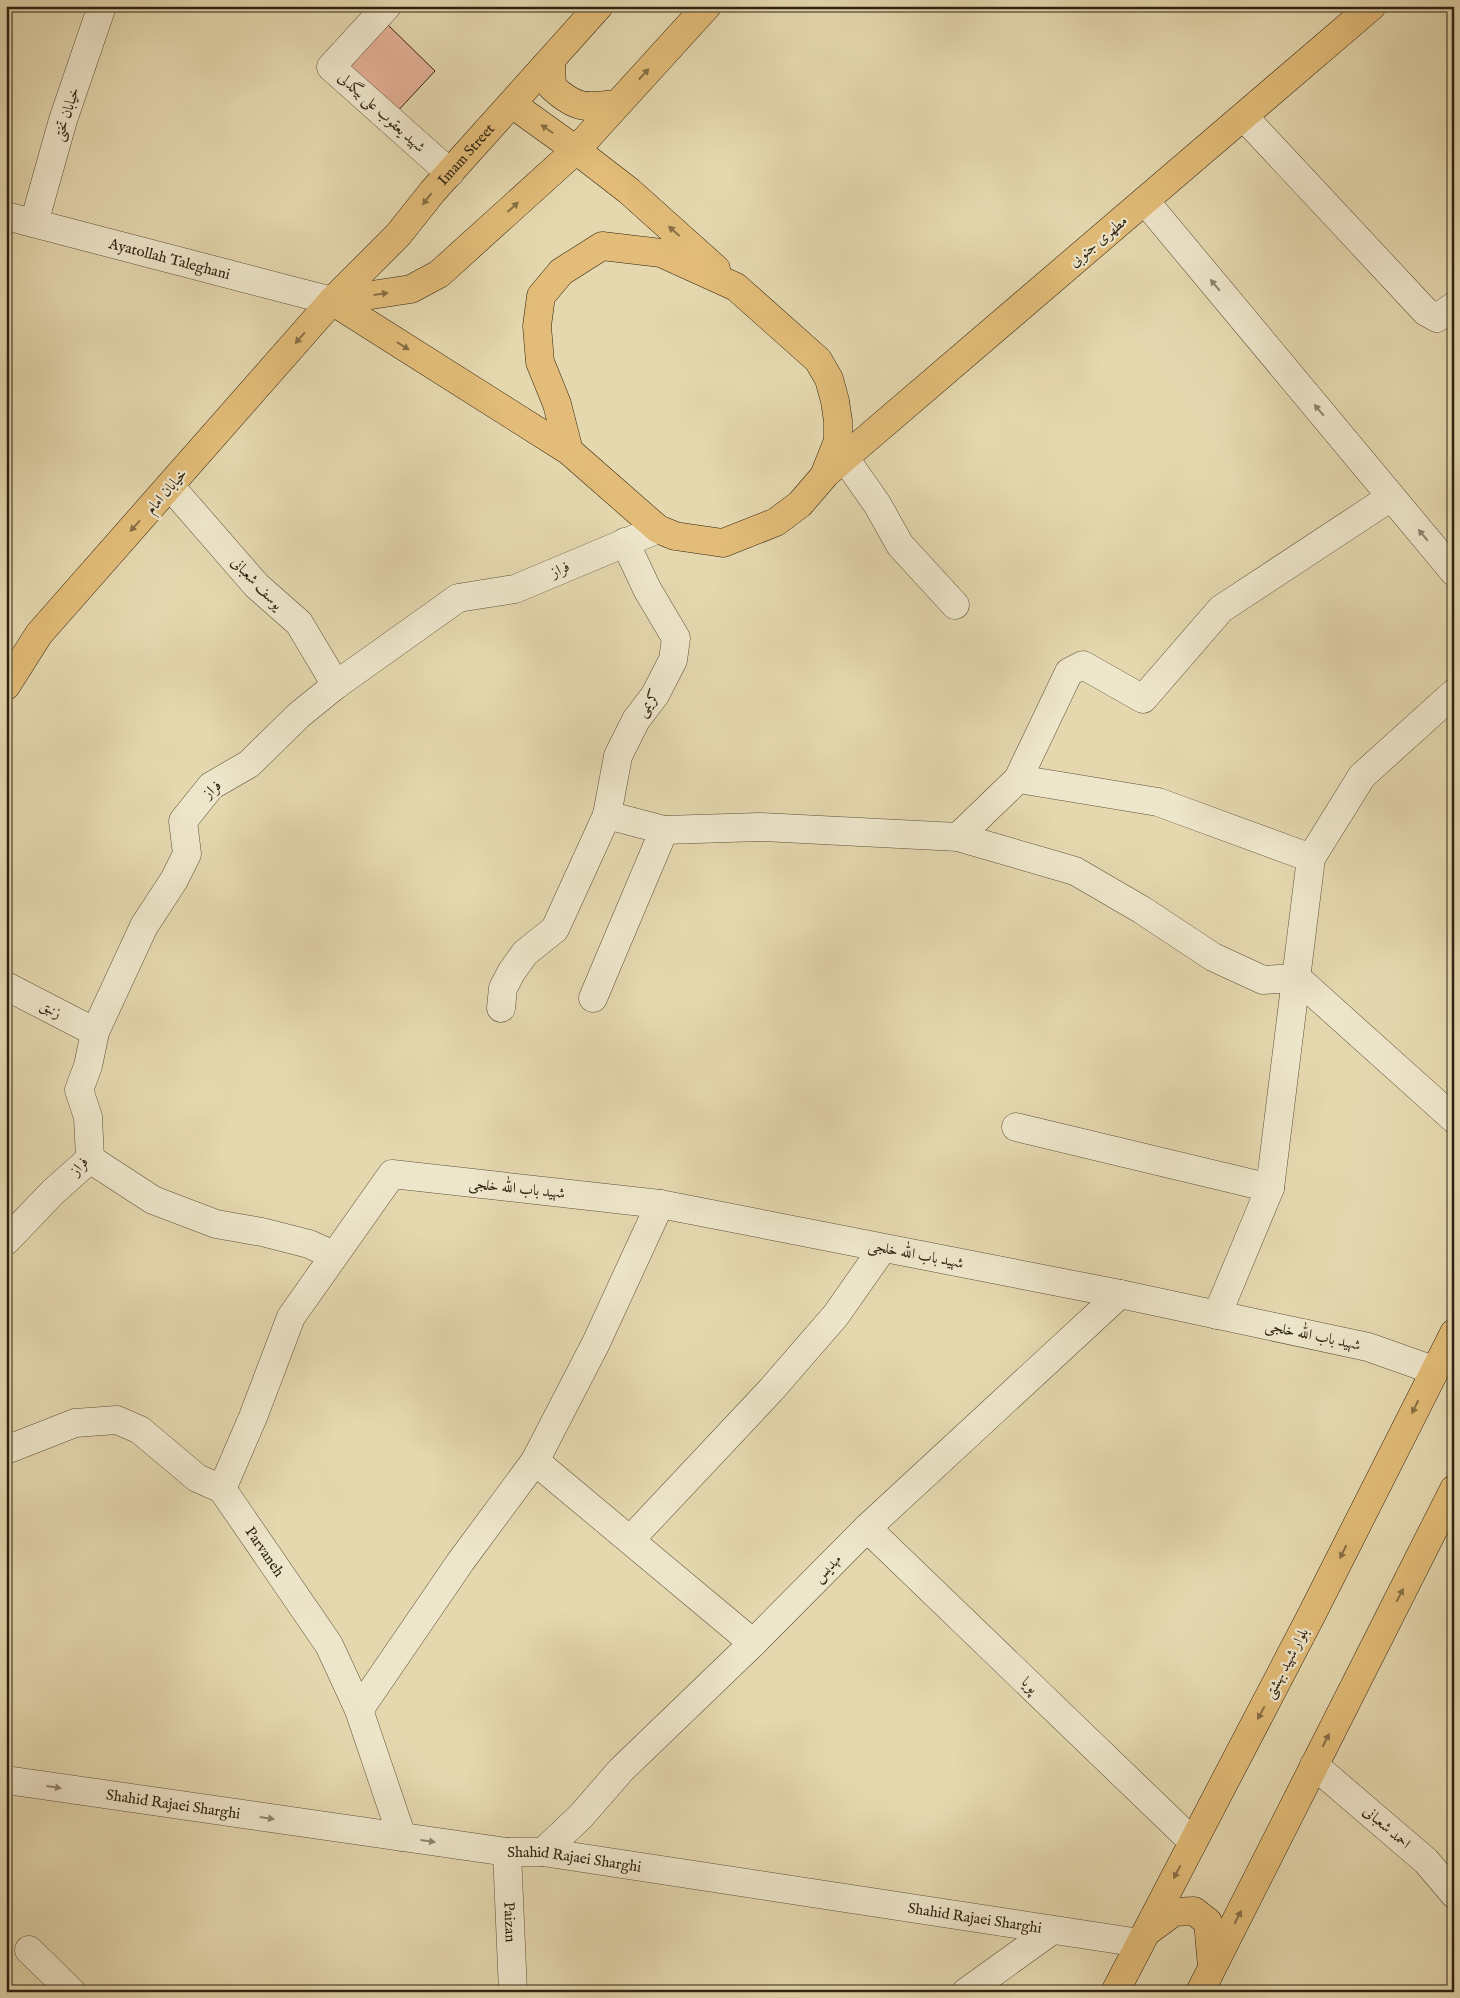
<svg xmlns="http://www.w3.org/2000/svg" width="1460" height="1998" viewBox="0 0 1460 1998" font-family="'IM FELL English',Amiri,serif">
<rect width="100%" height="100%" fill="#e5d8af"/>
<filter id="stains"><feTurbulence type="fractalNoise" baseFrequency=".004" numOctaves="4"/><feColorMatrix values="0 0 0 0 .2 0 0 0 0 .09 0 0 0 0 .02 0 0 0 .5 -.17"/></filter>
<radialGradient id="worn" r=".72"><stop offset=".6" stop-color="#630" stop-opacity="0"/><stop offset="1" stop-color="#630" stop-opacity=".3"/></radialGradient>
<path fill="#e4b097" stroke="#2e2211" d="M386,23L435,71L394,115L341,69Z"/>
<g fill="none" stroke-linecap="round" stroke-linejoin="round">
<g stroke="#5c5038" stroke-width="29">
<g id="minor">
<path d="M387,6L331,67L450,173"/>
<path d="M1244,117L1426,312L1437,318L1454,306"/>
<path d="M1145,201L1454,572"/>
<path id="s1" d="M6,216L332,301"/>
<path d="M34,223L63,120L102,6"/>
<path d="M844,457L877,504L900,545L955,605"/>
<path d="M170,486L257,586L299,623L336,685"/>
<path d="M625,542L647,589L676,638L673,660L655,695L636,720L618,756L607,815L664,830L760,827L958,837L1075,871L1142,910L1213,957L1263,980L1297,978L1454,1119"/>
<path d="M1018,779L1158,802L1311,858"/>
<path d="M958,837L1018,779L1069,672L1083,665L1143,699L1221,609L1391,497"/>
<path d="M6,986L95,1032"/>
<path d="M593,998L664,830"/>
<path d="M501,1008L503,988L512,971L525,953L555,929L607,815"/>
<path d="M1016,1127L1270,1188"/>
<path d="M90,1159L153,1200L216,1224L262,1232L309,1244L333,1255"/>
<path d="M6,1241L54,1191L90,1159L88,1117L79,1090L88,1066L95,1032L144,926L174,880L187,854L183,821L211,786L249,764L299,715L336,685L458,598L515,589L658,529"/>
<path d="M1217,1315L1270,1188L1311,858L1362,776L1454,693"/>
<path id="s2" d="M6,1450L75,1423L117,1420L140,1430L197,1478L222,1489L329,1645L359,1710L402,1837"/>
<path d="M535,1461L753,1643"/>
<path d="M222,1489L253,1417L291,1317L392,1174L660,1204L1120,1294L1368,1347L1433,1370"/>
<path d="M867,1528L1193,1842"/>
<path d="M631,1539L771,1390L836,1315L883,1248"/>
<path d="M359,1710L461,1561L535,1461L596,1343L660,1204"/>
<path d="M1314,1765L1426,1861L1454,1894"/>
<path id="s3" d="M6,1780L507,1852H543L1140,1943"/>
<path id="s4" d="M507,1852L513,1992"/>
<path d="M543,1852L581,1816L621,1770L753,1643L867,1528L1120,1294"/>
<path d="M29,1950L72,1992"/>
<path d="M966,1992L1051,1931"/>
</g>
</g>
<g stroke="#2e2211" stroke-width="29">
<g id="major">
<path d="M551,62L552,87C576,109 585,108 616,104"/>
<path d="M512,104L576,150L629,191L716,269"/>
<path d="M602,246L661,253L736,287L818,360L829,379L835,401L838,421V441L824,476L800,504L776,522L723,543L675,536L658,529L569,451L557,404L540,362L537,326L541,296L561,272Z"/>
<path d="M332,301L411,289L439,274L576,150L707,6"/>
<path d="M332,301L569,451"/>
<path d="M829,471L1372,6"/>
<path id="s5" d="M6,686L39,634L332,301L398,235L433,191L599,6"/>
<path d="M1148,1931L1174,1912L1194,1911L1208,1922L1212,1967"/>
<path d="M1115,1992L1312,1614L1454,1333"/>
<path d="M1200,1992L1454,1489"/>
</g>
</g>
<use href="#minor" stroke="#eee6cb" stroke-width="28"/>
<use href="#major" stroke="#e2bc78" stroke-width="28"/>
</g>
<defs><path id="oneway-solid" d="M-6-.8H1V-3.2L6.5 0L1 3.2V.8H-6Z" transform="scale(1.25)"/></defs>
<g fill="#886f44">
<use href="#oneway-solid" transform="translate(644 74) rotate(-47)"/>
<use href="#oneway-solid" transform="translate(547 129) rotate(-145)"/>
<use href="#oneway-solid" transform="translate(427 199) rotate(128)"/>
<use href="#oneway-solid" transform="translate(513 207) rotate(-42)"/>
<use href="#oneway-solid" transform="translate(674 231) rotate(-138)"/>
<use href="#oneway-solid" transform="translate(381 294) rotate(-8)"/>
<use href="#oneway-solid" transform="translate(300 338) rotate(131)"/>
<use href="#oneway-solid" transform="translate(403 346) rotate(32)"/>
<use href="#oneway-solid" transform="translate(135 526) rotate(132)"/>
<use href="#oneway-solid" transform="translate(1415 1407) rotate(116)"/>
<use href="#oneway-solid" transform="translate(1343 1552) rotate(116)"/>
<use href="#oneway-solid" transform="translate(1400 1595) rotate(-63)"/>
<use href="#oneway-solid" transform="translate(1261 1713) rotate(118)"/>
<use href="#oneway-solid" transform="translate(1326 1740) rotate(-63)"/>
<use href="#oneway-solid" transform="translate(1177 1872) rotate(118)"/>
<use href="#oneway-solid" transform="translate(1238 1917) rotate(-63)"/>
</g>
<g fill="#8e846e">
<use href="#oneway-solid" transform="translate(1215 285) rotate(-130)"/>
<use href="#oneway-solid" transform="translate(1319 410) rotate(-130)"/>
<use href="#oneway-solid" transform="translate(1423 535) rotate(-130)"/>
<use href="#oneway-solid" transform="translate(54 1787) rotate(8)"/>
<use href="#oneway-solid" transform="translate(267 1818) rotate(8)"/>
<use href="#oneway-solid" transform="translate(428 1841) rotate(8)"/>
</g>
<g text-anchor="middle" stroke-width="4.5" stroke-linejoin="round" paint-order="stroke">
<g font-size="15" fill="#2e2211" stroke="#eee6cb">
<text transform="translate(382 112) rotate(42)" y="5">شهید یعقوب علی بیگدلی</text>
<text transform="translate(66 114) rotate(-72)" y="5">خیابان تختی</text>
<text dy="5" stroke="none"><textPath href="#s5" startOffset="704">Imam Street</textPath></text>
<text transform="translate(1098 241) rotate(-40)" y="5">مطهری جنوبی</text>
<text dy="5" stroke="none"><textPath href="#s1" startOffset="169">Ayatollah Taleghani</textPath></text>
<text transform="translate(166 491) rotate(-49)" y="5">خیابان امام</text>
<text transform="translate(560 569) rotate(-24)" y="5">فراز</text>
<text transform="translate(257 583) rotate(46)" y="5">یوسف شعبانی</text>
<text transform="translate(648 703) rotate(-55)" y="5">کریمی</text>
<text transform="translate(212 789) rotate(-42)" y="5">فراز</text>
<text transform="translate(51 1009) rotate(28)" y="5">زنبق</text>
<text transform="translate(79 1166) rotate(-49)" y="5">فراز</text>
<text transform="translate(517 1188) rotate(6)" y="5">شهید باب الله خلجی</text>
<text transform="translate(916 1254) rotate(11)" y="5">شهید باب الله خلجی</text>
<text transform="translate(1313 1335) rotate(12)" y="5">شهید باب الله خلجی</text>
<text dy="5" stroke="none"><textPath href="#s2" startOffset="319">Parvaneh</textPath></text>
<text transform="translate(827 1568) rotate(-45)" y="5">مهدیس</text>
<text transform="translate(1286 1663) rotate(-62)" y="5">بلوار شهید بهشتی</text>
<text transform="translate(1030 1685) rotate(44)" y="5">پویا</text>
<text dy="5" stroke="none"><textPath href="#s3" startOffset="169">Shahid Rajaei Sharghi</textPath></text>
<text transform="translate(1387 1827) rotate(41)" y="5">احمد شعبانی</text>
<text dy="5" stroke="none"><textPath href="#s3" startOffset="574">Shahid Rajaei Sharghi</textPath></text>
<text dy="5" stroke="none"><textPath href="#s3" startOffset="979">Shahid Rajaei Sharghi</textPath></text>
<text dy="5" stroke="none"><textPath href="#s4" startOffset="70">Paizan</textPath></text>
</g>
</g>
<rect width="1460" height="1998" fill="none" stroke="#e5d8af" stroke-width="25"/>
<rect x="8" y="8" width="1445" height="1983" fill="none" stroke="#2e2211" stroke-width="2.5"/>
<rect x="12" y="12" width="1435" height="1973" fill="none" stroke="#2e2211"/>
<rect width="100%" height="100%" filter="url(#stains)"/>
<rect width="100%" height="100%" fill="url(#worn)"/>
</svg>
